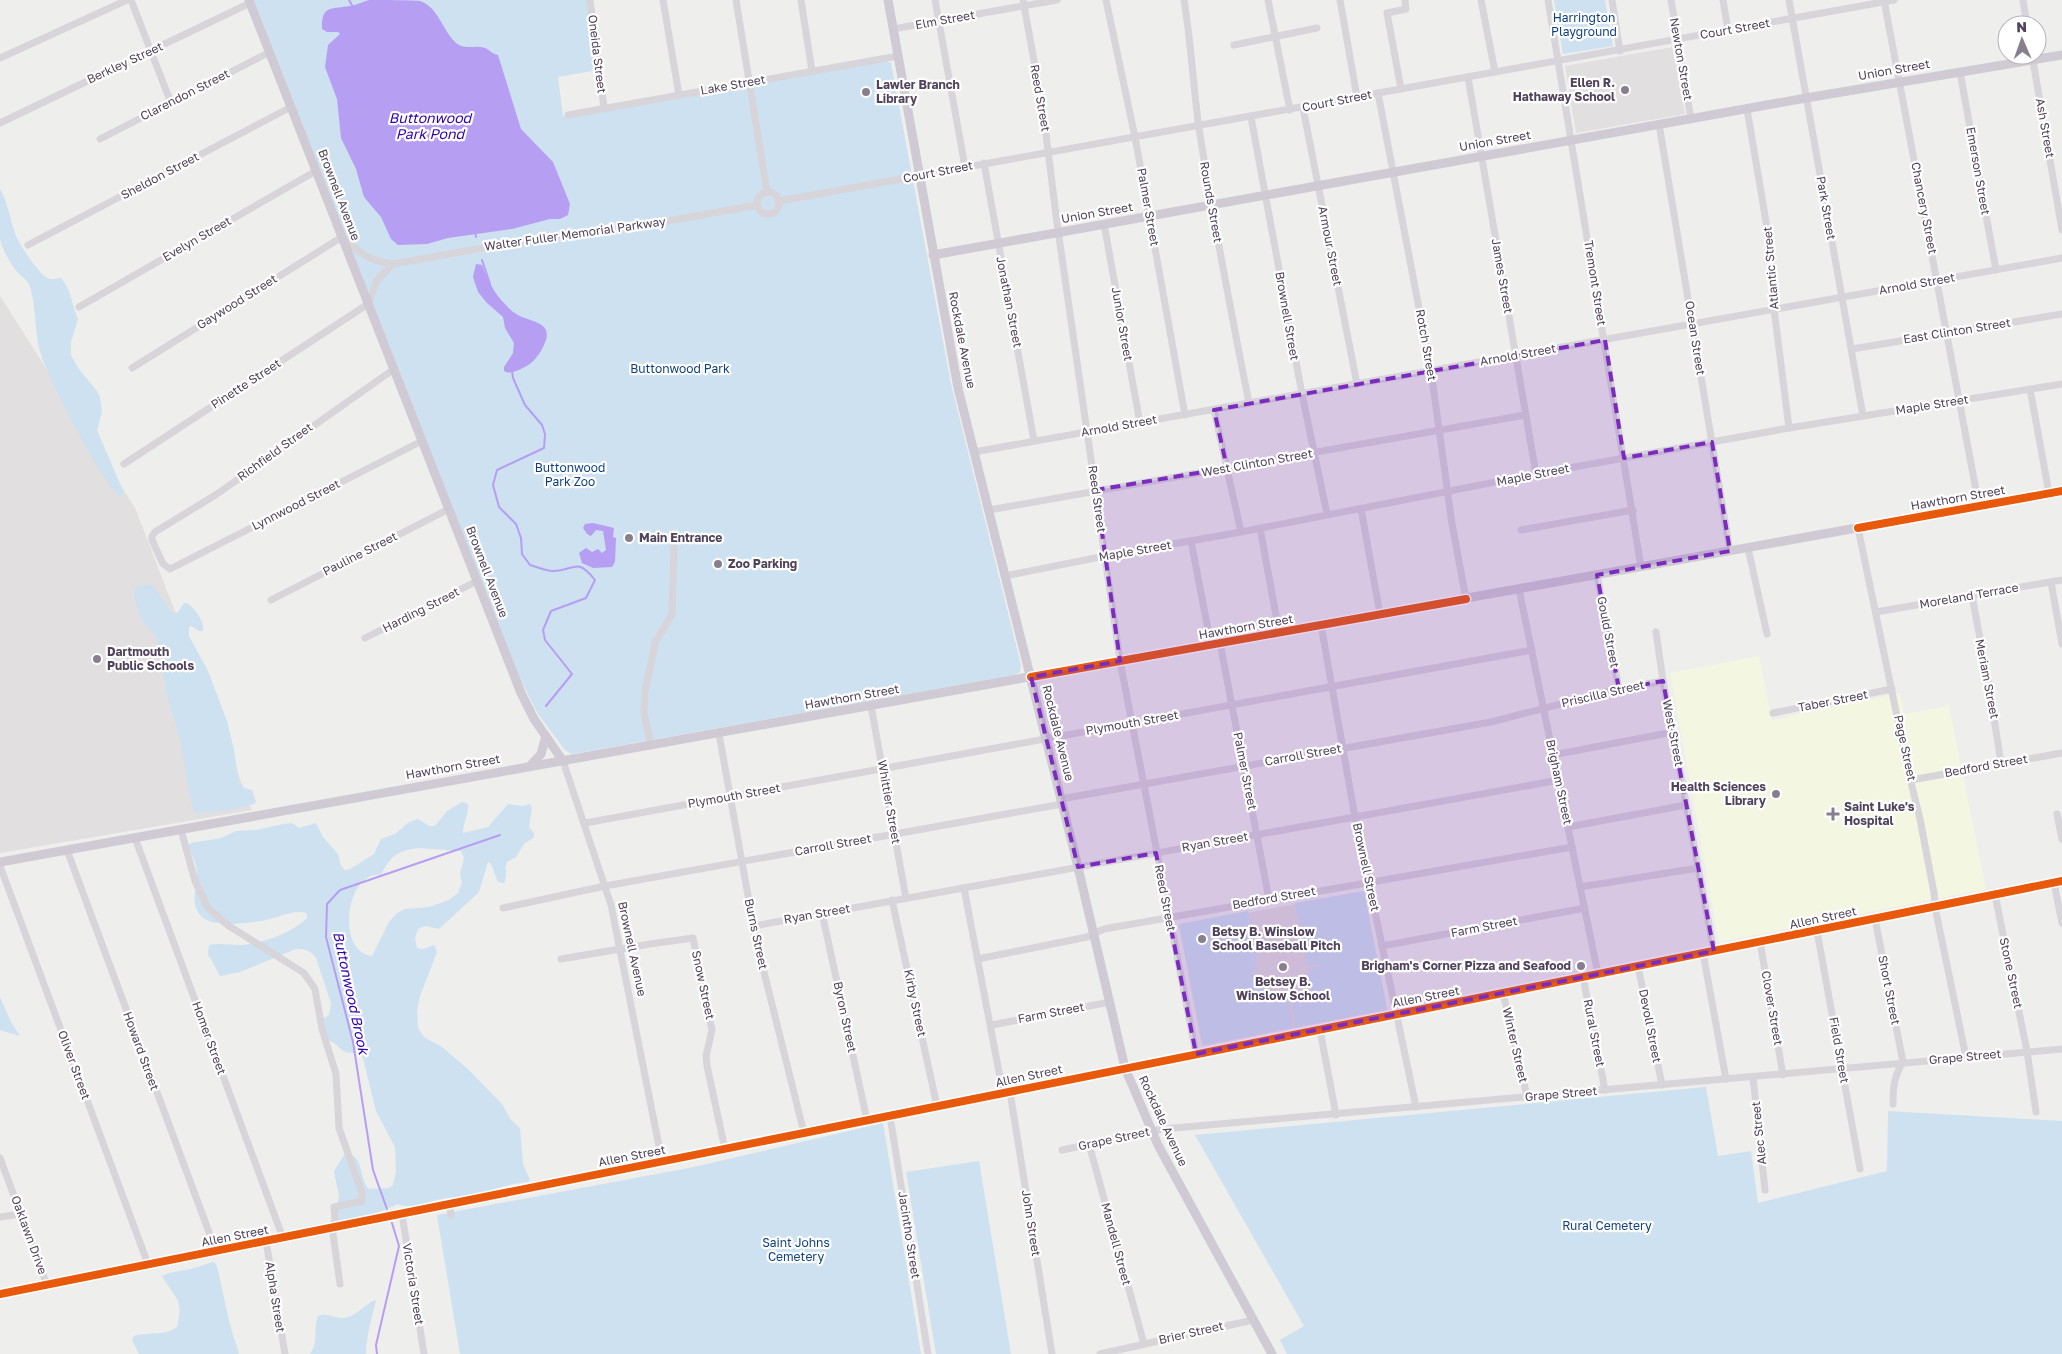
<svg xmlns="http://www.w3.org/2000/svg" width="2062" height="1354" viewBox="0 0 2062 1354" font-family="'Golos Text',sans-serif">
<rect width="100%" height="100%" fill="#eeeeec"/>
<g fill="#e1dfdf">
<path d="M1673,47L1685,114L1576,133L1565,66Z"/>
<path d="M0,296L135,508L252,810L0,853Z"/>
<path d="M1364,892L1387,1010L1202,1046L1179,925Z"/>
</g>
<path fill="#f3f6e0" d="M1759,656L1772,720L1900,693L1904,714L1949,706L1986,889L1719,942L1670,673Z"/>
<g fill="#cee1f0" fill-rule="evenodd">
<path d="M254,0H590L598,70L558,77L563,116L887,61L891,63L951,384L1021,665L1020,672L1014,675L578,753L571,754L565,750L538,714L520,679Z"/>
<path d="M1554,0H1605L1613,46L1563,54Z"/>
<path d="M0,189C8,203 10,219 15,233C18,243 40,277 50,279C53,280 57,278 61,278C71,288 72,307 78,319L71,342V355L78,368L97,391L100,397L102,412L97,430L124,493L121,496C105,490 47,375 41,355C34,333 37,309 30,287C28,280 23,278 18,273C11,265 2,249 0,239C0,226 0,204 0,189Z"/>
<path d="M150,584L154,587L172,613L178,612L184,603H187C195,608 205,622 203,631H199L191,626L189,627V636L208,671L227,721L234,750L239,782L244,788L252,790L256,802L254,804C236,809 215,813 196,813L192,807L180,739L166,692L160,653L156,636L142,621L135,600V587Z"/>
<path d="M462,802L468,804C469,814 463,823 463,833L488,827L508,804L522,806L530,804L532,808L529,827L534,833V837L524,844L516,857L507,862C504,869 508,875 504,883L498,882L491,864L488,862L479,892L439,929L425,926L418,929L415,938L417,948L423,949L434,945L437,952L420,996L417,1011L418,1028L424,1037L442,1047L469,1070L502,1104L511,1120L520,1128L523,1164L530,1180L528,1182C509,1183 491,1191 472,1195C462,1197 452,1197 441,1199C426,1202 412,1210 397,1204C385,1212 348,1221 333,1221L339,1197L334,1171L344,1155C365,1152 358,1179 369,1189L389,1188L393,1185L396,1172L395,1147L376,1111L363,1058L359,1052C338,1056 343,1045 327,1040L322,1019L329,1015L331,1003L316,958C310,950 305,949 296,949L240,972L220,976L208,954L209,945C219,943 229,945 240,945C261,944 292,933 307,918V914C297,908 278,918 266,920C250,923 211,929 200,915C189,901 198,886 197,871C196,862 191,853 188,845L191,843L221,838L236,831L256,830L283,824L292,823L299,828L316,823L323,837L338,854L341,866L345,870L350,869L374,854L381,839L395,834L409,822L418,819L429,826H435L447,811ZM417,848L461,851L464,858L460,874L462,882L458,893L449,900L429,907L405,909L397,913L389,922L372,956C335,952 346,870 381,875C391,856 395,852 417,848Z"/>
<path d="M1364,891L1387,1009L1296,1027L1291,999L1312,995L1308,969L1320,966V964L1307,966L1295,903Z"/>
<path d="M1248,911L1256,952L1255,970L1251,971V974H1260L1267,1004L1288,1000L1293,1027L1203,1045L1179,924Z"/>
<path d="M0,997L11,1022L20,1036L0,1030Z"/>
<path d="M1706,1087L1718,1156L1751,1151L1758,1203L1887,1171L1888,1111L2062,1121V1354H1287L1280,1340L1304,1326L1195,1135Z"/>
<path d="M883,1123L921,1354H460L437,1215L694,1167Z"/>
<path d="M979,1161L1011,1354H936L906,1172Z"/>
<path d="M213,1262L216,1264L218,1270L229,1321L239,1354H139L132,1340L134,1336C147,1332 166,1336 177,1327C184,1297 175,1299 162,1276L169,1273L191,1269Z"/>
<path d="M376,1300C372,1318 366,1336 366,1354H310C319,1342 313,1329 318,1316C327,1312 335,1319 345,1318C357,1316 364,1304 376,1300Z"/>
</g>
<g fill="#b69ef2">
<path d="M369,0C380,0 410,0 420,1C438,7 442,29 455,42C464,51 475,44 485,48C490,50 492,54 498,55L521,129L553,162L570,204L568,215L560,219H550L512,229L448,238L427,244L398,245L391,239L381,217L364,197L356,169L341,138L337,99L325,67L328,45L340,34L338,32H327L322,29C321,5 332,9 350,6C356,5 362,2 369,0Z"/>
<path d="M476,264L482,265C488,280 494,294 506,305C509,309 514,313 518,315C533,323 556,322 543,347C539,355 533,363 525,367C518,370 511,375 504,371V367L513,353L514,343L505,328L503,317L487,303L478,292L473,277Z"/>
<path d="M593,523L614,528L613,537L616,538L615,562L612,567L593,568L582,563L579,553L586,548L592,552L598,549L602,553L606,550L603,531L596,530L591,536L587,534L583,528L585,524Z"/>
</g>
<g fill="none" stroke-linecap="round" stroke-linejoin="round">
<g stroke="#b69ef2" stroke-width="2">
<path d="M349,0L353,7"/>
<path d="M475,232L476,237"/>
<path d="M482,260L490,284"/>
<path d="M512,371L513,378L525,405L542,425L545,434L544,448L497,470L493,485L499,507L516,524L521,538L522,554L530,565C537,567 546,571 553,571C575,571 576,556 595,580L586,598L551,611L543,630L545,640L572,674L546,706"/>
<path d="M387,1209L373,1170L353,1042L326,937L327,904L340,890L500,835"/>
<path d="M377,1354L376,1345L399,1246L392,1223"/>
</g>
<g stroke="#d7d4da" stroke-width="7">
<path d="M131,0L171,103"/>
<path d="M590,0L604,108"/>
<path d="M663,0L679,95"/>
<path d="M736,0L767,192"/>
<path d="M801,0L812,71"/>
<path d="M935,0L965,167"/>
<path d="M1023,0L1043,110L1057,223L1120,661L1196,1054"/>
<path d="M1106,0L1135,137L1185,415"/>
<path d="M1184,0C1191,42 1193,85 1199,128C1213,220 1231,312 1249,403"/>
<path d="M1268,0L1290,110"/>
<path d="M1340,0L1357,97"/>
<path d="M1481,0L1495,72"/>
<path d="M1548,0L1641,567"/>
<path d="M1612,0L1620,51"/>
<path d="M1671,0L1691,119"/>
<path d="M1723,0L1728,30"/>
<path d="M1789,0L1863,416"/>
<path d="M1884,0L1979,506"/>
<path d="M2023,0L2027,25"/>
<path d="M893,29L1057,0"/>
<path d="M1234,45L1317,28"/>
<path d="M2032,55L2062,230"/>
<path d="M0,58L127,0"/>
<path d="M1960,72L1996,270"/>
<path d="M1468,77L1536,474"/>
<path d="M1401,89L1387,13L1406,9L1405,0"/>
<path d="M1378,93L1431,371L1452,524L1466,599"/>
<path d="M1303,108L1357,384"/>
<path d="M1747,109L1771,251L1774,309L1789,428"/>
<path d="M568,115L898,56"/>
<path d="M1251,117L1302,394L1327,514"/>
<path d="M0,123L250,3"/>
<path d="M1659,124L1730,551"/>
<path d="M100,139L270,52"/>
<path d="M984,163L1034,441"/>
<circle cx="768" cy="203" r="11"/>
<path d="M779,201L1894,0"/>
<path d="M1104,224L1140,423"/>
<path d="M28,245L291,107"/>
<path d="M79,307L316,171"/>
<path d="M1852,349L2062,314"/>
<path d="M132,368L342,237C357,251 371,262 393,264L544,237L618,230L757,205"/>
<path d="M394,369L217,494L155,532L152,536V540L163,564L170,569L422,441"/>
<path d="M2030,389L2049,493"/>
<path d="M1214,410L1241,532"/>
<path d="M974,452L2062,258"/>
<path d="M124,464L368,304L377,280L393,264"/>
<path d="M1361,509L1380,614"/>
<path d="M989,510L1525,415"/>
<path d="M1260,528L1279,632"/>
<path d="M1858,528L1909,774L1920,819L1934,893L1936,912L1966,1057"/>
<path d="M1521,530L1633,510"/>
<path d="M1191,541L1211,645"/>
<path d="M1748,548L1767,634"/>
<path d="M1597,575L1619,689"/>
<path d="M1005,576L1105,556L1241,532L1536,474L1789,428L2062,384"/>
<path d="M2051,582L2062,644"/>
<path d="M1519,589L1598,974"/>
<path d="M1972,596L1989,686L2001,763"/>
<path d="M271,600L449,509"/>
<path d="M1876,612L2062,580"/>
<path d="M1321,625L1355,817L1416,1107"/>
<path d="M1656,632L1663,681L1714,951"/>
<path d="M365,638L477,581"/>
<path d="M1220,643L1269,899"/>
<path d="M871,706L906,898"/>
<path d="M1773,713L1892,689"/>
<path d="M719,734L756,940L804,1133"/>
<path d="M651,746L644,713L645,692L655,643L672,614L674,546"/>
<path d="M1553,755L1673,732"/>
<path d="M563,761L611,905L662,1161"/>
<path d="M1911,780L2062,753"/>
<path d="M1061,799L1491,722L1619,689L1663,681"/>
<path d="M2057,814L2062,839"/>
<path d="M585,823L1532,650"/>
<path d="M1568,827L1686,805"/>
<path d="M181,830L195,881L208,908L229,926L304,973L315,989L322,1029L336,1074L339,1128L362,1193V1201L334,1207L335,1220L332,1227L340,1284"/>
<path d="M135,838L283,1238"/>
<path d="M67,850L216,1251"/>
<path d="M0,866L148,1264"/>
<path d="M2054,883L2062,923"/>
<path d="M1580,887L1698,868"/>
<path d="M964,888L1003,1093"/>
<path d="M1995,895L2027,1051L2036,1112"/>
<path d="M892,900L937,1106"/>
<path d="M503,908L605,886L1062,804"/>
<path d="M822,913L867,1120"/>
<path d="M1875,919L1903,1062C1894,1076 1893,1088 1893,1104"/>
<path d="M754,926L1559,780"/>
<path d="M1817,931L1860,1169"/>
<path d="M1760,942L1783,1075"/>
<path d="M1382,946L1585,908"/>
<path d="M1703,953L1726,1079"/>
<path d="M561,959L650,944L693,938L712,1030L706,1056L707,1066L725,1149"/>
<path d="M978,959L1087,937L1104,929L1572,847"/>
<path d="M1638,966L1662,1085"/>
<path d="M1583,977L1605,1090"/>
<path d="M1503,993L1527,1096"/>
<path d="M992,1025L1110,1002"/>
<path d="M1320,1030L1336,1115"/>
<path d="M1753,1077L1765,1190"/>
<path d="M1010,1092L1052,1354"/>
<path d="M890,1116L928,1354"/>
<path d="M1089,1144L1144,1344"/>
<path d="M1062,1150L1163,1129L2062,1049"/>
<path d="M0,1158L47,1285"/>
<path d="M449,1204L451,1215"/>
<path d="M402,1214L424,1354"/>
<path d="M0,1217L21,1214"/>
<path d="M266,1241L285,1354"/>
<path d="M0,1294L2062,881"/>
<path d="M1100,1354L1253,1320"/>
</g>
<g stroke="#cfcad3" stroke-width="9">
<path d="M249,0L521,693L534,719L563,761"/>
<path d="M888,0L958,388L1078,867L1125,1068L1158,1145L1272,1354"/>
<path d="M933,255L1806,98L2062,55"/>
<path d="M530,766L541,754L546,736"/>
<path d="M0,862L2062,491"/>
</g>
<g stroke="#fff" stroke-width="11">
<g id="cycleway">
<path d="M1858,528L2062,491"/>
<path d="M1031,677L1466,599"/>
<path d="M0,1294L2062,881"/>
</g>
</g>
<use href="#cycleway" stroke="#e8590c" stroke-width="8"/>
</g>
<path fill="#7b2cbf" fill-opacity="0.2" stroke="#7b2cbf" stroke-width="4" stroke-dasharray="10 6" stroke-linejoin="round" d="M1605,340L1624,458L1712,442L1730,551L1597,575L1619,689L1663,681L1714,951L1196,1054L1156,853L1078,867L1031,677L1120,661L1096,490L1227,468L1214,410Z"/>
<g fill="#877f8e" stroke="#fff" stroke-width="2">
<circle cx="1625" cy="90" r="5"/>
<circle cx="866" cy="92" r="5"/>
<circle cx="629" cy="538" r="5"/>
<circle cx="718" cy="564" r="5"/>
<circle cx="97" cy="659" r="5"/>
<circle cx="1776" cy="794" r="5"/>
<path d="M1830.5 806.5h5v5h5v5h-5v5h-5v-5h-5v-5h5z"/>
<circle cx="1202" cy="939" r="5"/>
<circle cx="1581" cy="966" r="5"/>
<circle cx="1283" cy="967" r="5"/>
</g>
<g text-anchor="middle" stroke-width="4.5" stroke-linejoin="round" paint-order="stroke">
<g font-size="12" fill="#0d4082" stroke="#fff">
<text x="1584" y="22">Harrington<tspan x="1584" dy="14">Playground</tspan></text>
<text x="680" y="373">Buttonwood Park</text>
<text x="570" y="472">Buttonwood<tspan x="570" dy="14">Park Zoo</tspan></text>
<text x="1607" y="1230">Rural Cemetery</text>
<text x="796" y="1247">Saint Johns<tspan x="796" dy="14">Cemetery</tspan></text>
</g>
<g font-size="12" fill="#50435b" stroke="#fff">
<text transform="translate(945 20) rotate(-10)" y="4">Elm Street</text>
<text transform="translate(1735 29) rotate(-10)" y="4">Court Street</text>
<text transform="translate(597 54) rotate(83)" y="4">Oneida Street</text>
<text transform="translate(1681 59) rotate(80)" y="4">Newton Street</text>
<text transform="translate(125 63) rotate(-25)" y="4">Berkley Street</text>
<text transform="translate(1894 70) rotate(-10)" y="4">Union Street</text>
<text transform="translate(733 85) rotate(-10)" y="4">Lake Street</text>
<text transform="translate(185 95) rotate(-27)" y="4">Clarendon Street</text>
<text transform="translate(1040 98) rotate(80)" y="4">Reed Street</text>
<text transform="translate(1337 101) rotate(-11)" y="4">Court Street</text>
<text transform="translate(2045 128) rotate(80)" y="4">Ash Street</text>
<text transform="translate(1495 141) rotate(-10)" y="4">Union Street</text>
<text transform="translate(1978 171) rotate(80)" y="4">Emerson Street</text>
<text transform="translate(938 172) rotate(-11)" y="4">Court Street</text>
<text transform="translate(160 176) rotate(-28)" y="4">Sheldon Street</text>
<text transform="translate(339 195) rotate(69)" y="4">Brownell Avenue</text>
<text transform="translate(1211 202) rotate(80)" y="4">Rounds Street</text>
<text transform="translate(1148 207) rotate(80)" y="4">Palmer Street</text>
<text transform="translate(1826 208) rotate(80)" y="4">Park Street</text>
<text transform="translate(1924 208) rotate(79)" y="4">Chancery Street</text>
<text transform="translate(1097 213) rotate(-10)" y="4">Union Street</text>
<text transform="translate(575 234) rotate(-8)" y="4">Walter Fuller Memorial Parkway</text>
<text transform="translate(197 239) rotate(-30)" y="4">Evelyn Street</text>
<text transform="translate(1330 246) rotate(79)" y="4">Armour Street</text>
<text transform="translate(1771 268) rotate(-95)" y="4">Atlantic Street</text>
<text transform="translate(1502 276) rotate(80)" y="4">James Street</text>
<text transform="translate(1595 283) rotate(81)" y="4">Tremont Street</text>
<text transform="translate(1917 284) rotate(-10)" y="4">Arnold Street</text>
<text transform="translate(237 302) rotate(-32)" y="4">Gaywood Street</text>
<text transform="translate(1009 302) rotate(79)" y="4">Jonathan Street</text>
<text transform="translate(1287 316) rotate(80)" y="4">Brownell Street</text>
<text transform="translate(1122 324) rotate(80)" y="4">Junior Street</text>
<text transform="translate(1957 331) rotate(-9)" y="4">East Clinton Street</text>
<text transform="translate(1695 338) rotate(81)" y="4">Ocean Street</text>
<text transform="translate(962 340) rotate(79)" y="4">Rockdale Avenue</text>
<text transform="translate(1426 345) rotate(80)" y="4">Rotch Street</text>
<text transform="translate(1518 355) rotate(-10)" y="4">Arnold Street</text>
<text transform="translate(246 384) rotate(-33)" y="4">Pinette Street</text>
<text transform="translate(1932 405) rotate(-9)" y="4">Maple Street</text>
<text transform="translate(1119 426) rotate(-10)" y="4">Arnold Street</text>
<text transform="translate(275 452) rotate(-36)" y="4">Richfield Street</text>
<text transform="translate(1257 463) rotate(-10)" y="4">West Clinton Street</text>
<text transform="translate(1533 475) rotate(-11)" y="4">Maple Street</text>
<text transform="translate(1958 498) rotate(-10)" y="4">Hawthorn Street</text>
<text transform="translate(1097 499) rotate(82)" y="4">Reed Street</text>
<text transform="translate(296 505) rotate(-27)" y="4">Lynnwood Street</text>
<text transform="translate(1135 551) rotate(-10)" y="4">Maple Street</text>
<text transform="translate(360 554) rotate(-27)" y="4">Pauline Street</text>
<text transform="translate(487 572) rotate(69)" y="4">Brownell Avenue</text>
<text transform="translate(1969 596) rotate(-10)" y="4">Moreland Terrace</text>
<text transform="translate(421 610) rotate(-27)" y="4">Harding Street</text>
<text transform="translate(1246 627) rotate(-10)" y="4">Hawthorn Street</text>
<text transform="translate(1608 632) rotate(79)" y="4">Gould Street</text>
<text transform="translate(1987 679) rotate(79)" y="4">Meriam Street</text>
<text transform="translate(1603 694) rotate(-13)" y="4">Priscilla Street</text>
<text transform="translate(852 697) rotate(-10)" y="4">Hawthorn Street</text>
<text transform="translate(1833 701) rotate(-11)" y="4">Taber Street</text>
<text transform="translate(1132 723) rotate(-10)" y="4">Plymouth Street</text>
<text transform="translate(1058 733) rotate(76)" y="4">Rockdale Avenue</text>
<text transform="translate(1673 733) rotate(79)" y="4">West Street</text>
<text transform="translate(1905 748) rotate(78)" y="4">Page Street</text>
<text transform="translate(1303 755) rotate(-10)" y="4">Carroll Street</text>
<text transform="translate(1986 766) rotate(-10)" y="4">Bedford Street</text>
<text transform="translate(453 767) rotate(-10)" y="4">Hawthorn Street</text>
<text transform="translate(1245 771) rotate(79)" y="4">Palmer Street</text>
<text transform="translate(1559 782) rotate(78)" y="4">Brigham Street</text>
<text transform="translate(734 796) rotate(-10)" y="4">Plymouth Street</text>
<text transform="translate(889 802) rotate(80)" y="4">Whittier Street</text>
<text transform="translate(1215 842) rotate(-10)" y="4">Ryan Street</text>
<text transform="translate(833 845) rotate(-10)" y="4">Carroll Street</text>
<text transform="translate(1366 867) rotate(78)" y="4">Brownell Street</text>
<text transform="translate(1165 898) rotate(79)" y="4">Reed Street</text>
<text transform="translate(1274 898) rotate(-10)" y="4">Bedford Street</text>
<text transform="translate(817 914) rotate(-10)" y="4">Ryan Street</text>
<text transform="translate(1823 918) rotate(-12)" y="4">Allen Street</text>
<text transform="translate(1484 927) rotate(-11)" y="4">Farm Street</text>
<text transform="translate(756 934) rotate(78)" y="4">Burns Street</text>
<text transform="translate(632 949) rotate(78)" y="4">Brownell Avenue</text>
<text transform="translate(2011 973) rotate(78)" y="4">Stone Street</text>
<text transform="translate(703 985) rotate(78)" y="4">Snow Street</text>
<text transform="translate(1889 990) rotate(79)" y="4">Short Street</text>
<text transform="translate(1426 997) rotate(-11)" y="4">Allen Street</text>
<text transform="translate(915 1003) rotate(78)" y="4">Kirby Street</text>
<text transform="translate(1772 1008) rotate(80)" y="4">Clover Street</text>
<text transform="translate(1051 1013) rotate(-11)" y="4">Farm Street</text>
<text transform="translate(845 1017) rotate(78)" y="4">Byron Street</text>
<text transform="translate(1650 1026) rotate(79)" y="4">Devoll Street</text>
<text transform="translate(1594 1033) rotate(79)" y="4">Rural Street</text>
<text transform="translate(209 1038) rotate(70)" y="4">Homer Street</text>
<text transform="translate(1515 1045) rotate(77)" y="4">Winter Street</text>
<text transform="translate(1839 1050) rotate(80)" y="4">Field Street</text>
<text transform="translate(141 1051) rotate(70)" y="4">Howard Street</text>
<text transform="translate(1965 1057) rotate(-5)" y="4">Grape Street</text>
<text transform="translate(74 1065) rotate(70)" y="4">Oliver Street</text>
<text transform="translate(1029 1076) rotate(-12)" y="4">Allen Street</text>
<text transform="translate(1561 1094) rotate(-5)" y="4">Grape Street</text>
<text transform="translate(1163 1121) rotate(65)" y="4">Rockdale Avenue</text>
<text transform="translate(1759 1133) rotate(-96)" y="4">Alec Street</text>
<text transform="translate(1114 1139) rotate(-12)" y="4">Grape Street</text>
<text transform="translate(632 1156) rotate(-11)" y="4">Allen Street</text>
<text transform="translate(1031 1223) rotate(81)" y="4">John Street</text>
<text transform="translate(29 1235) rotate(70)" y="4">Oaklawn Drive</text>
<text transform="translate(909 1235) rotate(81)" y="4">Jacintho Street</text>
<text transform="translate(235 1236) rotate(-11)" y="4">Allen Street</text>
<text transform="translate(1116 1244) rotate(75)" y="4">Mandell Street</text>
<text transform="translate(413 1284) rotate(81)" y="4">Victoria Street</text>
<text transform="translate(275 1297) rotate(81)" y="4">Alpha Street</text>
<text transform="translate(1191 1333) rotate(-13)" y="4">Brier Street</text>
</g>
<g font-size="12" font-weight="bold" fill="#50435b" stroke="#fff" text-anchor="start">
<text x="1615" y="87" text-anchor="end">Ellen R.<tspan x="1615" dy="14">Hathaway School</tspan></text>
<text x="876" y="89">Lawler Branch<tspan x="876" dy="14">Library</tspan></text>
<text x="639" y="542">Main Entrance</text>
<text x="728" y="568">Zoo Parking</text>
<text x="107" y="656">Dartmouth<tspan x="107" dy="14">Public Schools</tspan></text>
<text x="1766" y="791" text-anchor="end">Health Sciences<tspan x="1766" dy="14">Library</tspan></text>
<text x="1844" y="811">Saint Luke's<tspan x="1844" dy="14">Hospital</tspan></text>
<text x="1212" y="936">Betsy B. Winslow<tspan x="1212" dy="14">School Baseball Pitch</tspan></text>
<text x="1571" y="970" text-anchor="end">Brigham's Corner Pizza and Seafood</text>
<text x="1283" y="986" text-anchor="middle">Betsey B.<tspan x="1283" dy="14">Winslow School</tspan></text>
</g>
<g font-size="14" font-style="italic" fill="#3100b1" stroke="#fff">
<text x="430" y="123">Buttonwood<tspan x="430" dy="16">Park Pond</tspan></text>
<text transform="translate(351 993) rotate(78)" y="5">Buttonwood Brook</text>
</g>
</g>
<g transform="translate(2022 40) rotate(358)"><circle r="24" fill="#ffffff" stroke="#b9b4bd"/>
<path d="M0-4L9 19L0 12L-9 19Z" fill="#877f8e"/>
<text y="-8" font-size="14" font-weight="bold" text-anchor="middle" fill="#50435b">N</text>
</g>
</svg>
